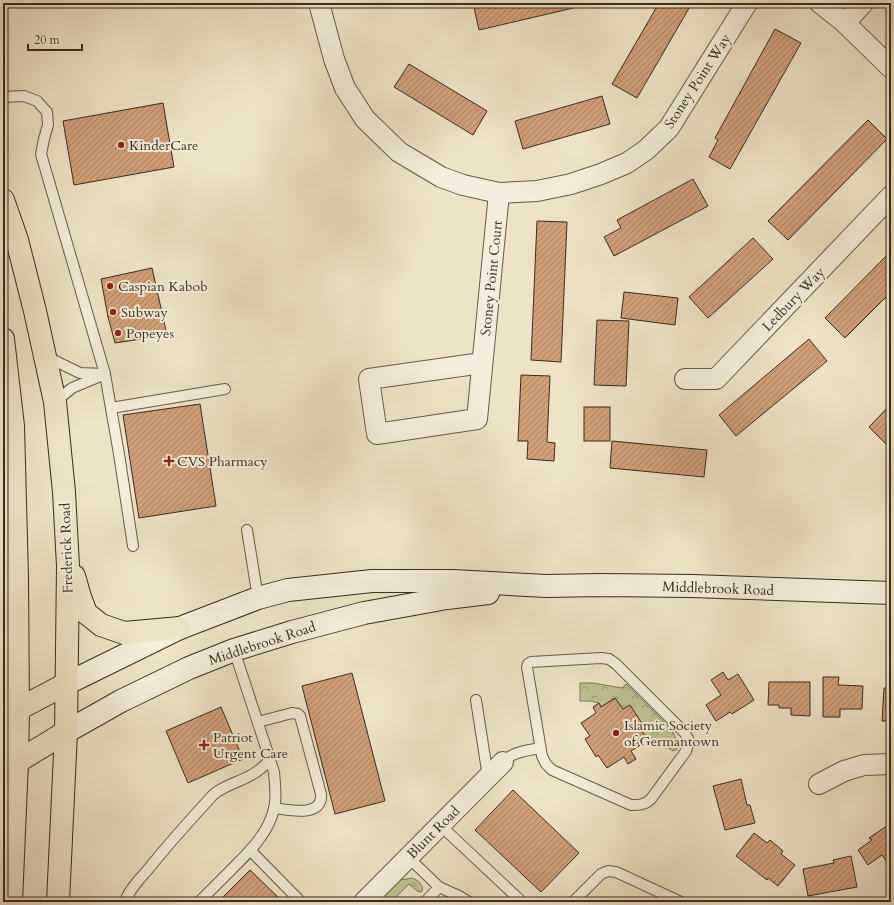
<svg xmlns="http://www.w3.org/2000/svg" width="894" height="905" viewBox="0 0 894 905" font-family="Cardo,serif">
<defs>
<pattern id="grass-tufts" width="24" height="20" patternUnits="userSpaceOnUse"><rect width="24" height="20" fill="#bfc291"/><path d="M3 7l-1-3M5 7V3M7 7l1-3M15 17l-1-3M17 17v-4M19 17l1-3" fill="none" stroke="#9c9e76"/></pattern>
<pattern id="forest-crowns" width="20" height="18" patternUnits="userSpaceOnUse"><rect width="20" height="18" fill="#bfc291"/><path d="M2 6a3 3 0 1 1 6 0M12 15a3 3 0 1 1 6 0" fill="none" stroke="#9c9e76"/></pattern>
<pattern id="building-hatch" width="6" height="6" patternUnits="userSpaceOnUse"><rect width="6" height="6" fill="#d1a07a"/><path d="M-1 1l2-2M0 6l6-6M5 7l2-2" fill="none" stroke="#aa8364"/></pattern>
</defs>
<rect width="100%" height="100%" fill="#efe3c7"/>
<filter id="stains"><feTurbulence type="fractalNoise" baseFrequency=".005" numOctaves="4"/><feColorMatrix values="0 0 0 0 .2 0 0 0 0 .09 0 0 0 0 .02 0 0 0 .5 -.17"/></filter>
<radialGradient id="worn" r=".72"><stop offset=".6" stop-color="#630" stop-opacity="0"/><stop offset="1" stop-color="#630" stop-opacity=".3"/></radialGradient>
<path fill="url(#grass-tufts)" stroke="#7a785a" d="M412,878C418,880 424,885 422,891L421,892L417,891L409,884L391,902H377L400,880Z"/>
<path fill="url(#forest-crowns)" stroke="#7a785a" d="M580,683H593L622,688L626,684L670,728C675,735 678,741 677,749L673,751L660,742L650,743L641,730L644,728L623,709L615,698L601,707L599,703L590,701H580Z"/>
<g fill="url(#building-hatch)" stroke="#352d22">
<path d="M473,3H595L479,30Z"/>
<path d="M659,3H692L637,98L612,84Z"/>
<path d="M775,29L801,43L730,169L709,157L718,140L715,138Z"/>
<path d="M409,64L487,111L473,135L394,87Z"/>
<path d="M602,96L610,124L523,149L515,121Z"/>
<path d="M163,103L174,167L74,185L63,121Z"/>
<path d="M868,120L887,139L788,240L768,221Z"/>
<path d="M693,179L708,206L614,256L604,237L621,228L617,220Z"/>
<path d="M537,221L567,222L561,362L531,360Z"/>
<path d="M753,238L773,259L708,318L689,297Z"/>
<path d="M891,251V292L845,338L825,318Z"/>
<path d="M152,268L167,335L115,343L108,317L101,279Z"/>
<path d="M624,292L678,298L675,325L621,318Z"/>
<path d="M597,320L629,321L626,386L594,385Z"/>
<path d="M809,339L827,361L736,436L719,415Z"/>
<path d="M521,375L550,376L547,442L555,443L554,461L527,459L528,441H518Z"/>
<path d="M200,404L216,506L139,518L123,415Z"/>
<path d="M891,404V449L869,427Z"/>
<rect x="584" y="407" width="26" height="34"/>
<path d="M612,441L707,450L704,477L610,468Z"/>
<path d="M723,672L728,680L738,674L754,700L732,714L730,712L716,721L706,705L721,695L711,680Z"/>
<path d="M352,673L385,801L335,814L302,686Z"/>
<path d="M823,677H839L838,685L863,686L862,709H840V717H823Z"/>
<path d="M769,682H810V716L791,715V708H779V705H768Z"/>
<path d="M884,688H891V721H882Z"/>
<path d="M615,698L623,709L630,705L645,728L641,730L648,740L631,751L636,759L628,764L624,757L607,768L598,755L596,757L585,739L590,736L581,723L596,713L593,707L599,703L601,707Z"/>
<path d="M221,707L243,759L188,783L166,731Z"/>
<path d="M741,779L747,805H750L755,823L725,830L713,786Z"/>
<path d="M513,790L579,853L541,892L475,830Z"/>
<path d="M891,823V859L887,862L882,855L868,865L858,850L872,840L869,838Z"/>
<path d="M754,833L767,843L770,840L783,851L781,854L795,865L778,886L768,878L767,880L736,856Z"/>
<path d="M851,856L857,887L808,896L803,869L834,863L833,860Z"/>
<path d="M250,870L281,900L280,902H218Z"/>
</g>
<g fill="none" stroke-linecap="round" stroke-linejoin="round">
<g stroke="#645a4b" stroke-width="12">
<g id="lane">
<path d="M3,97L24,96L37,101L47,112L48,125L44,139L41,154L105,374L119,454L133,546"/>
<path d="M45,356L80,373L105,374"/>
<path d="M55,402L72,388L103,375"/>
<path d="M111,408L225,389"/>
<path d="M247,530L258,598"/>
<path d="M601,658L609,659L616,664L685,733L689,741L686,751L651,799C645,805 639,805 631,805L552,770L546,764L542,756L527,667L528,664L531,662Z"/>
<path d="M476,700L488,777"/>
<path d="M258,722L292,713L298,714L300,716L321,794C323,818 288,810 274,808"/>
<path d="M503,762C514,751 526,751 540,748"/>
<path d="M440,825L522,902"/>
<path d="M250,850L299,900"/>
<path d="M408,857L439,887L425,902"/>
<path d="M439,887L459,896L469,902"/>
<path d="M125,902C129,889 141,878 150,867C170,842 191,819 213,795C224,785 240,782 253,774C259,771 265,765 270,760"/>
<path d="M199,902C210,891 221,880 232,869C249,852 268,834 274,809C277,797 275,784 274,772L234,650"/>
<path d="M573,902L601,874L608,871L616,872L681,902"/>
</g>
</g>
<g stroke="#645a4b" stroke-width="22">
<g id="street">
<path d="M319,3L334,59L345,88L365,119L399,152L441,177L463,185L499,193L537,191L571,184L601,174L627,163L646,150L669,128L747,3"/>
<path d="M820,3L845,23L891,68"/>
<path d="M845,23L863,3"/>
<path d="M482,363L369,379L377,434L477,419L499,193"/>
<path d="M685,379H716L891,196"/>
<path d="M819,784L844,771L864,765L891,764"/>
<path d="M364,902L503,762"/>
</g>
</g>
<g stroke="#352d22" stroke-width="24">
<g id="secondary">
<path d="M66,684L180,628L258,598L288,590L372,581H453L546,586L601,585L692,586L891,593"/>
<path d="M66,732L121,701L189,668L234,650L292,632L364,613L447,598L488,593"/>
</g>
</g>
<g stroke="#352d22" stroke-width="24">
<g id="primary">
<path d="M3,200L17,240L35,311L55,402L64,492L68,566L66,732L58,902"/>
<path d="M3,339L13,426L17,578L18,709L17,762L11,902"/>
<path d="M74,576L80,597L86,613L101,625L124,633L180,628"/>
<path d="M7,715L66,684"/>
<path d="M7,768L66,732"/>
</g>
</g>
<use href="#lane" stroke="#f5eddb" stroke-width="10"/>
<use href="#street" stroke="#f5eddb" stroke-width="20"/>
<use href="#secondary" stroke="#f5eddb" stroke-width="22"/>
<use href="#primary" stroke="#efe3c7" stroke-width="22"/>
</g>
<g fill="#8f2418" stroke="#f5eddb" stroke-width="1.5">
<circle cx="121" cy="145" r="4"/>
<circle cx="110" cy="286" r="4"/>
<circle cx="113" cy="312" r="4"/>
<circle cx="118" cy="333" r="4"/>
<path d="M167 455h4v4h4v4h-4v4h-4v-4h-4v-4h4z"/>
<circle cx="616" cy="733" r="4"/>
<path d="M202 739h4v4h4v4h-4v4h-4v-4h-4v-4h4z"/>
</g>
<g text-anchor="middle" stroke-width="4" stroke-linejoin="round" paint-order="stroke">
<g font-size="14" fill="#352d22" stroke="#f5eddb">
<text transform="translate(697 81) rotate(-57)" y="5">Stoney Point Way</text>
<text transform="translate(491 278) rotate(-84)" y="5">Stoney Point Court</text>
<text transform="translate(793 299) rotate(-46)" y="5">Ledbury Way</text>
<text transform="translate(66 548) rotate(-92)" y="5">Frederick Road</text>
<text transform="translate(718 588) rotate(2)" y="5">Middlebrook Road</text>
<text transform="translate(262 643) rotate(-18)" y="5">Middlebrook Road</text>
<text transform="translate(433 832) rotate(-45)" y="5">Blunt Road</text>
</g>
<g font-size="14" fill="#352d22" stroke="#f5eddb" text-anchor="start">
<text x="129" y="150">KinderCare</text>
<text x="118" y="291">Caspian Kabob</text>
<text x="121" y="317">Subway</text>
<text x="126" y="338">Popeyes</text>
<text x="177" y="466">CVS Pharmacy</text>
<text x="624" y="730">Islamic Society<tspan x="624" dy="16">of Germantown</tspan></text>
<text x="213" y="742">Patriot<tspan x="213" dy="16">Urgent Care</tspan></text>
</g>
</g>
<rect width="894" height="905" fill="none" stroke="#efe3c7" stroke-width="16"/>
<rect x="4" y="4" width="886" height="897" fill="none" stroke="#352d22" stroke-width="2"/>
<rect x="8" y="8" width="878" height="889" fill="none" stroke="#352d22"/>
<path d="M28 44v6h54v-6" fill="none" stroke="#352d22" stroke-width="2"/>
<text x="34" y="44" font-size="12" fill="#352d22" stroke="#f5eddb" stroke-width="3" paint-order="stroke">20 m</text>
<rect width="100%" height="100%" filter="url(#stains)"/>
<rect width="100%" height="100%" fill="url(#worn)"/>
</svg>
